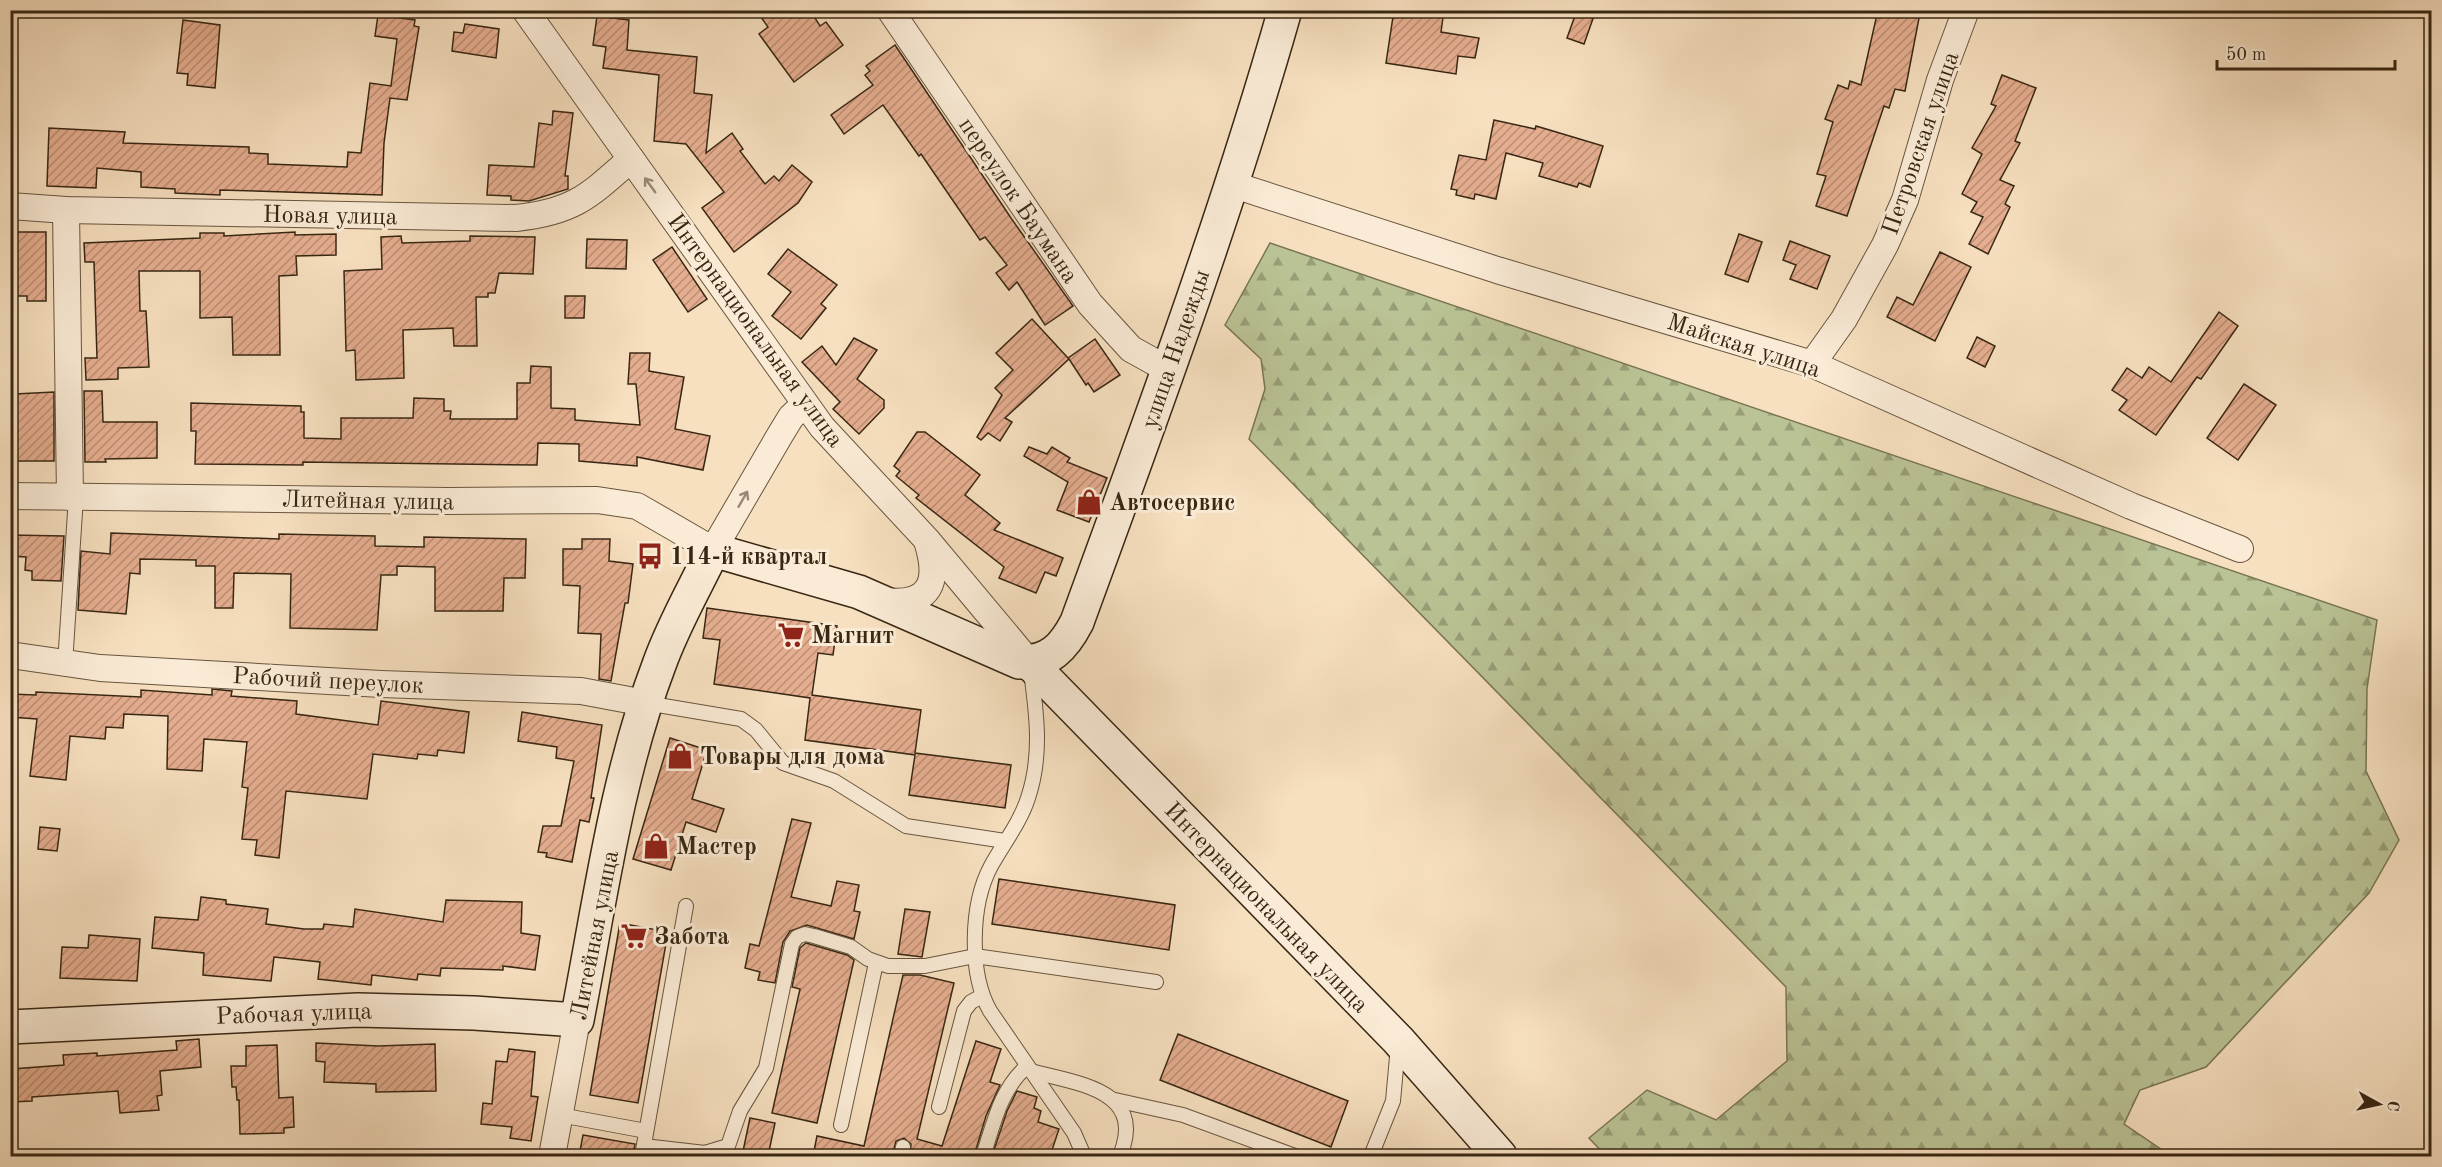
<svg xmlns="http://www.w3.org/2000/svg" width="2442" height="1167" viewBox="0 0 2442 1167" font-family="'Old Standard TT',serif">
<defs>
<pattern id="forest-firs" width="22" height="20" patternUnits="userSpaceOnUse" patternTransform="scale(1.5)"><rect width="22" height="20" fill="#bac395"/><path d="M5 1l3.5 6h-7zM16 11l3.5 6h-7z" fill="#989e78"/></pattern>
<pattern id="building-hatch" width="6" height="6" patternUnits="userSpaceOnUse" patternTransform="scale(1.5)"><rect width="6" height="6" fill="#e6ae90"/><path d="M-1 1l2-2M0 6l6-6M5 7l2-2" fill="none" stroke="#bb8e74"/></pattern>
</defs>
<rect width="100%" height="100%" fill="#f7e0c0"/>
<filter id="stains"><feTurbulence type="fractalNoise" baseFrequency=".00333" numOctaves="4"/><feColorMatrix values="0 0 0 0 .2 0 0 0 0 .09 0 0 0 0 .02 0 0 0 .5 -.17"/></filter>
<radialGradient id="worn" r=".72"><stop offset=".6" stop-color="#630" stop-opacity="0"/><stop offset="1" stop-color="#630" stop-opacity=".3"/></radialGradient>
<path fill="url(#forest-firs)" stroke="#797554" stroke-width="1.5" d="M1270,243L2377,620L2367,689L2366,771L2399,840L2369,893L2206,1067L2140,1090L2124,1124L2171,1156H1606L1589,1138L1647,1090L1716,1120L1787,1061L1786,987L1249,439L1265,389L1261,359L1225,325Z"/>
<g fill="url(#building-hatch)" stroke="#382713" stroke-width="1.5">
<path d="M756,10H810L820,26L826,22L843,45L794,82L759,34L768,27Z"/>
<path d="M1394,10H1444L1441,32L1479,38L1475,58L1458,56L1456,74L1386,63Z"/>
<path d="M1577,10H1596L1584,44L1567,38Z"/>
<path d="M1878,10L1920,13L1905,91L1895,89L1889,108L1884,106L1847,216L1816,206L1826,176L1817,174L1833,122L1825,119L1838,85L1848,89L1850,81L1861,85Z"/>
<path d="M378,15L415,20L414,26L419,27L407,100L390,98L384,143L382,195L220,190V195L175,193V189L141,187V172L97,168L96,188L47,186L49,128L125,132L123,143L249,147V153L268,154V164L347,167L348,152L361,153L370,83L391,86L397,39L375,36Z"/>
<path d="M597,16L629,20L627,50L697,57L694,93L712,95L706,153L732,133L743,149L740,151L765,184L774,176L779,181L792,165L812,182L798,203L734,252L702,208L724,192L686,144L654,141L659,75L603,68L606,47L593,45Z"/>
<path d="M183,20L220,25L215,88L187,85L188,74L177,73Z"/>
<path d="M465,24L499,29L496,58L452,51L454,32L463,33Z"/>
<path d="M895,45L1011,218L1073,306L1045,325L1017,282L1009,290L996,273L1007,265L985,237L980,240L921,154L919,156L883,105L844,134L831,115L873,85L865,75L870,71L866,66Z"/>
<path d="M2002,75L2036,88L2015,141L2020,143L2000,180L2014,186L2005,204L2010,207L1988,254L1969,244L1983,217L1971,212L1977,202L1962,194L1982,154L1972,148L1996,106L1991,104Z"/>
<path d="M553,111L573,113L565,176H568V189L529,201L511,200V196L487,195L489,165L534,167L539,123L552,125Z"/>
<path d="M1494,120L1535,129L1536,126L1603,146L1590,187L1579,183L1577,187L1539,176L1543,163L1506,153L1496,199L1475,194L1474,199L1456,195L1457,190L1451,189L1459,155L1486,160Z"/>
<path d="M10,232H46V301H27V296H10Z"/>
<path d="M295,232V235L336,234V255L296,256L297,275L279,276L280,355H233L232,317L200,318V271H139L140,311H146L149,367L118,368V379L86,380L85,358H97L94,262H85L84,243L200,238V233H224V236Z"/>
<path d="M1739,234L1762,242L1748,282L1725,274Z"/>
<path d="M401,236L402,243L470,241V236L535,237L533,274L499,273L495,293H488V297H476L477,346H454L453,328L403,330L404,378L356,380L355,350L346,351L344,271L382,269L381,237Z"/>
<path d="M587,239L627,240L626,269L586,268Z"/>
<path d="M1790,241L1830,256L1817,289L1790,279L1796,265L1783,260Z"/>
<path d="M672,247L707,299L688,312L653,260Z"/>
<path d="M788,249L837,285L821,304L826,308L801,339L772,316L791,292L768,274Z"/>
<path d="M1940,252L1971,267L1935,341L1887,317L1897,297L1913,305Z"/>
<path d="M565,296H585L584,318H565Z"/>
<path d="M2219,312L2238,326L2201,379L2197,377L2156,435L2119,410L2127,400L2112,390L2127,368L2142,378L2149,367L2171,382Z"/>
<path d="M1032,319L1068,358L1095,339L1120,375L1094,392L1088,383L1086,385L1069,359L1005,418L1012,422L1000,441L988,433L981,440L977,437L1002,395L995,388L1013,370L996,353Z"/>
<path d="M1977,337L1995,346L1985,367L1967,358Z"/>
<path d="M854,338L877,350L857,379L884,400V408L859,434L833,409L840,402L802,362L822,346L836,365Z"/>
<path d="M630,353H650L649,371L684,377L675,429L710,436L703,470L637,457V466L579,461V444L538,443L537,465L303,462V465L195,464L196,431H191V403L301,406V412H304V438L341,439V418H413L414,398L444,399V411H451L450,419H517V383H530L531,366L551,367V408L575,409V420L640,425L636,384H628Z"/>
<path d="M2244,384L2276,405L2238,460L2207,438Z"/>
<path d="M84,391H102L103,422H157V458L105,459L106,462H85Z"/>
<path d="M54,392V461H16L15,394Z"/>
<path d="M917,432H925L980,475L965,495L1000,523L994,530L1063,558L1056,576L1045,572L1036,593L999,578L1004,567L916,498L919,495L896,476L900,471L894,466Z"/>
<path d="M1029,447L1047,454L1052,447L1070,458L1067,462L1107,478L1089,522L1057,510L1068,482L1024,456Z"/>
<path d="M111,533L279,539V534L375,536V546L424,547V537L526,539L525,578H504L503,611H435V567L397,566V575H381L377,630L290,628L291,574L234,573L233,608H215V566H196V560L140,559V574L130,573L126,614L78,610L81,551L110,554Z"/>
<path d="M10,535L64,536L61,581L32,580V571L25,570L26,557L10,556Z"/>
<path d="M582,539H610L609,561L633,564L628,603H625L611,681L599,679L601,634L578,633L580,586L563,585V549H582Z"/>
<path d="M707,608L837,626L833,655L818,653L812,695L921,710L915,753L1011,765L1005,808L909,795L915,755L805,740L810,698L714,684L720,640L703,638Z"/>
<path d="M212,689L232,691L231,696L297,701L296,714L378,725L381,701L469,712L464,753L438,750L437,756L418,754L417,759L373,754L367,799L286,791L279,858L255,855L257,840L242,839L248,788L242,787L247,742L204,739L202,771L167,769L168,716L124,714L123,728L106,727L105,739L70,736L66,780L30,776L37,719L10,717V694L36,695V692L141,697V690L212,695Z"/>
<path d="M522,712L602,725L591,798H594L589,822L580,820L572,862L546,857L547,853L538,852L543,826H561L574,761L556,758L557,747L518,741Z"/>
<path d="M670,738L707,750L692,799L724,809L716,832L686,822L671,870L633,859Z"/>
<path d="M792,819L811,823L791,897L831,906L837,881L859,885L854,911L860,912L854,939L807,925L790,931L783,942L775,983L758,980L760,972L745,968L750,944L759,946Z"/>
<path d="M40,827L60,829L57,851L38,849Z"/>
<path d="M999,879L1175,905L1169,950L992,924Z"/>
<path d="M201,897L226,900V904L268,909L266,924L304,929H323L324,924L353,927L355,909L443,922L446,900L522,902L521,933L540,936L535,970L503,966V970L441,968L440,976L418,974L417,980L372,975L371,985L318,979L320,962L274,957L271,981L203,975L204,953L152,948L155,917L198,920Z"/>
<path d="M905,909L930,912L922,957L898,954Z"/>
<path d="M620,923L668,932L638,1103L590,1095Z"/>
<path d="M89,935L140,939L137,981L60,978L62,947L88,948Z"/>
<path d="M806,943L847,955L854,960L817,1123L772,1113L800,989L792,987L800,948Z"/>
<path d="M903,975H920L954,983L917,1139L942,1146L976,1041L1001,1049L990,1082L1000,1085L986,1116L974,1156H910L911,1144L904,1138L896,1141L892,1156H813L817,1136L864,1146Z"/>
<path d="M1178,1034L1348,1101L1331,1147L1160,1080Z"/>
<path d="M199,1039L201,1067L160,1071L162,1095L157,1096L159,1110L120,1113L118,1091L32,1097V1101L10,1102L12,1069L64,1065L63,1055L97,1053V1056L177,1050L176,1041Z"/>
<path d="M316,1043L378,1046L435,1044L436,1091L376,1092V1084L324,1082L325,1062L316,1061Z"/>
<path d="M277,1045L279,1098L293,1097L294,1127L284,1128V1133L240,1134L239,1100H237L236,1087H232L231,1066H246V1046Z"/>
<path d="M509,1049L535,1052L531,1096L538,1097L531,1141L510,1138L512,1127L481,1124L483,1103L492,1104L496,1061L507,1062Z"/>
<path d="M1017,1091L1037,1097L1034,1108L1041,1111L1038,1122L1059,1129L1050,1156H992L1007,1111Z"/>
<path d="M750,1118L775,1123L768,1156H742Z"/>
<path d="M583,1135L635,1144L633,1156H579Z"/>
</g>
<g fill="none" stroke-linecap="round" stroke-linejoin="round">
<g stroke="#68553e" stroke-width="16">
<g id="lane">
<path d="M65,664L76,497"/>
<path d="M1031,672C1037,716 1042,756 1028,798C1020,823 1003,844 991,866C970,905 969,974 990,1011L1074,1133L1084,1156"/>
<path d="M646,703L741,719L756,730L783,763L834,781L906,826L1005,841"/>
<path d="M1031,1071C1077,1084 1147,1089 1120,1156"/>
<path d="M1115,1100L1183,1115L1295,1156"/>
<path d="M939,1107L964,1011L971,1002L982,996"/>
<path d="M560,1115L646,1131"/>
<path d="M841,1125L876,963"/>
<path d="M644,1146L705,1153L728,1146L740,1111L766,1068L792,944L797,937L805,934L814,936L851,947L868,959L888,966H925L975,956L1156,982"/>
<path d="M642,1156L686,906"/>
<path d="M901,1156L903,1147"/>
<path d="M983,1156C994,1123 1000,1090 1027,1066"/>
<path d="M1371,1156L1393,1101L1398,1046"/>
</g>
</g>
<g stroke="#68553e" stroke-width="28">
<g id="street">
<path d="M525,10L822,427L927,540L1029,662"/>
<path d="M890,10L1090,304L1131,349L1169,370"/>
<path d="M1231,184L1497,270L1812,364L2131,506L2240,549"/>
<path d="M10,206L66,210L516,218C574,212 589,196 631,159"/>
<path d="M66,210L70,497"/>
<path d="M1812,364L1844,319L1885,245L1905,200L1940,80L1966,10"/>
<path d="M10,496L448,501L597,500L637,506L713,550L780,435L791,417L805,404"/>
<path d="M884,601C931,606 940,582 927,541"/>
<path d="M10,655L100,668L381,684L581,691L645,703"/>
<path d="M552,1156L577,1020"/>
</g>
</g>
<g stroke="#382713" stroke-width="36">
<g id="secondary">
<path d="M1029,662L1398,1040L1500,1156"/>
<path d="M10,1027L358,1010L474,1013L577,1020C600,902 616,778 659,665C673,625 695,588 713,550L859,592L1019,662C1050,663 1064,647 1077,622C1151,419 1226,217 1285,10"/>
</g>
</g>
<use href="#lane" stroke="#faebd6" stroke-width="14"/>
<use href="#street" stroke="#faebd6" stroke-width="26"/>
<use href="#secondary" stroke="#faebd6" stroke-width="33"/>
</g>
<defs><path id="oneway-shaft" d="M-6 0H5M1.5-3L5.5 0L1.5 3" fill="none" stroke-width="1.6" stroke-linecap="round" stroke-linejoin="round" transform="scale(1.5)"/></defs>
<g stroke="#998974">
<use href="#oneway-shaft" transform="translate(650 185) rotate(-126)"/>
<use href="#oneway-shaft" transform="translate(743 499) rotate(-60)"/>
</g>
<defs>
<g id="shop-bare" transform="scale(2.07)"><path d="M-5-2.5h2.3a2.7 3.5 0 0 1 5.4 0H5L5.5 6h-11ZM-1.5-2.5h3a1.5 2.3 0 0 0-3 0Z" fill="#8f2418" stroke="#faebd6" stroke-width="2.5" paint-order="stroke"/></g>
<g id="bus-bare" transform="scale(2.07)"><path d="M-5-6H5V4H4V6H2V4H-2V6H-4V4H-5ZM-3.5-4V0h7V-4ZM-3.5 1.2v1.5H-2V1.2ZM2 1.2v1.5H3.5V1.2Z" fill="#8f2418" stroke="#faebd6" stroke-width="2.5" paint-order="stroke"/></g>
<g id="supermarket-bare" transform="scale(2.07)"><path d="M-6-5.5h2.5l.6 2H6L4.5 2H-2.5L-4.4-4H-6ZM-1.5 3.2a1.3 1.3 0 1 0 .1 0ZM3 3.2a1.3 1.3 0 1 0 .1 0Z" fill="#8f2418" stroke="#faebd6" stroke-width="2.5" paint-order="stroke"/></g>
</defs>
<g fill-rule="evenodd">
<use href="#shop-bare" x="1089" y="502"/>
<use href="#bus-bare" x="650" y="556"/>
<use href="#supermarket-bare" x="791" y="635"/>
<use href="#shop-bare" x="680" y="756"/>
<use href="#shop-bare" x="656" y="846"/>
<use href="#supermarket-bare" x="634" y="936"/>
</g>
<g text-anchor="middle" stroke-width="6" stroke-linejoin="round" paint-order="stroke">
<g font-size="24" fill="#382713" stroke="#faebd6">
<text transform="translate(1920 143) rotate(-71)" y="8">Петровская улица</text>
<text transform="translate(1019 200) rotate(56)" y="8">переулок Баумана</text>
<text transform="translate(330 215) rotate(1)" y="8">Новая улица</text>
<text transform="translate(756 330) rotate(54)" y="8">Интернациональная улица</text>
<text transform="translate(1744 345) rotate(18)" y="8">Майская улица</text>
<text transform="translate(1175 349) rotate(-71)" y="8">улица Надежды</text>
<text transform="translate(368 500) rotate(1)" y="8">Литейная улица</text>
<text transform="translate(328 680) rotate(3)" y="8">Рабочий переулок</text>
<text transform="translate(1267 907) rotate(46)" y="8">Интернациональная улица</text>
<text transform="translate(594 935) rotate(-79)" y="8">Литейная улица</text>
<text transform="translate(294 1013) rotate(-2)" y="8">Рабочая улица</text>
</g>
<g font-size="24" font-weight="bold" fill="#382713" stroke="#faebd6" text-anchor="start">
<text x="1109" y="510">Автосервис</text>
<text x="670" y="564">114-й квартал</text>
<text x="811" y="643">Магнит</text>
<text x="700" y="764">Товары для дома</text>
<text x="676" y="854">Мастер</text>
<text x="654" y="944">Забота</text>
</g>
</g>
<rect width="2442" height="1167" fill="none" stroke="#f7e0c0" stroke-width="36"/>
<rect x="12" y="12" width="2418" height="1143" fill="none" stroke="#382713" stroke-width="3"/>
<rect x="18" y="18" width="2406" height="1131" fill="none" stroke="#382713" stroke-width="1.5"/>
<g transform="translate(2379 1104) rotate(98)" stroke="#faebd6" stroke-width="4.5" paint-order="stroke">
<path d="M0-4.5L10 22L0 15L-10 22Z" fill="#382713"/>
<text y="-9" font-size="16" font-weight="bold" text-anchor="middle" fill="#382713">С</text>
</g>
<path d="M2217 60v9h178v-9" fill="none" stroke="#382713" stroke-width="3"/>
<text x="2226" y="60" font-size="18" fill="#382713" stroke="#faebd6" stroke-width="4.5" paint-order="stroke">50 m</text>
<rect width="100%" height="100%" filter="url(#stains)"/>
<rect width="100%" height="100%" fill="url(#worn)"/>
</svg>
